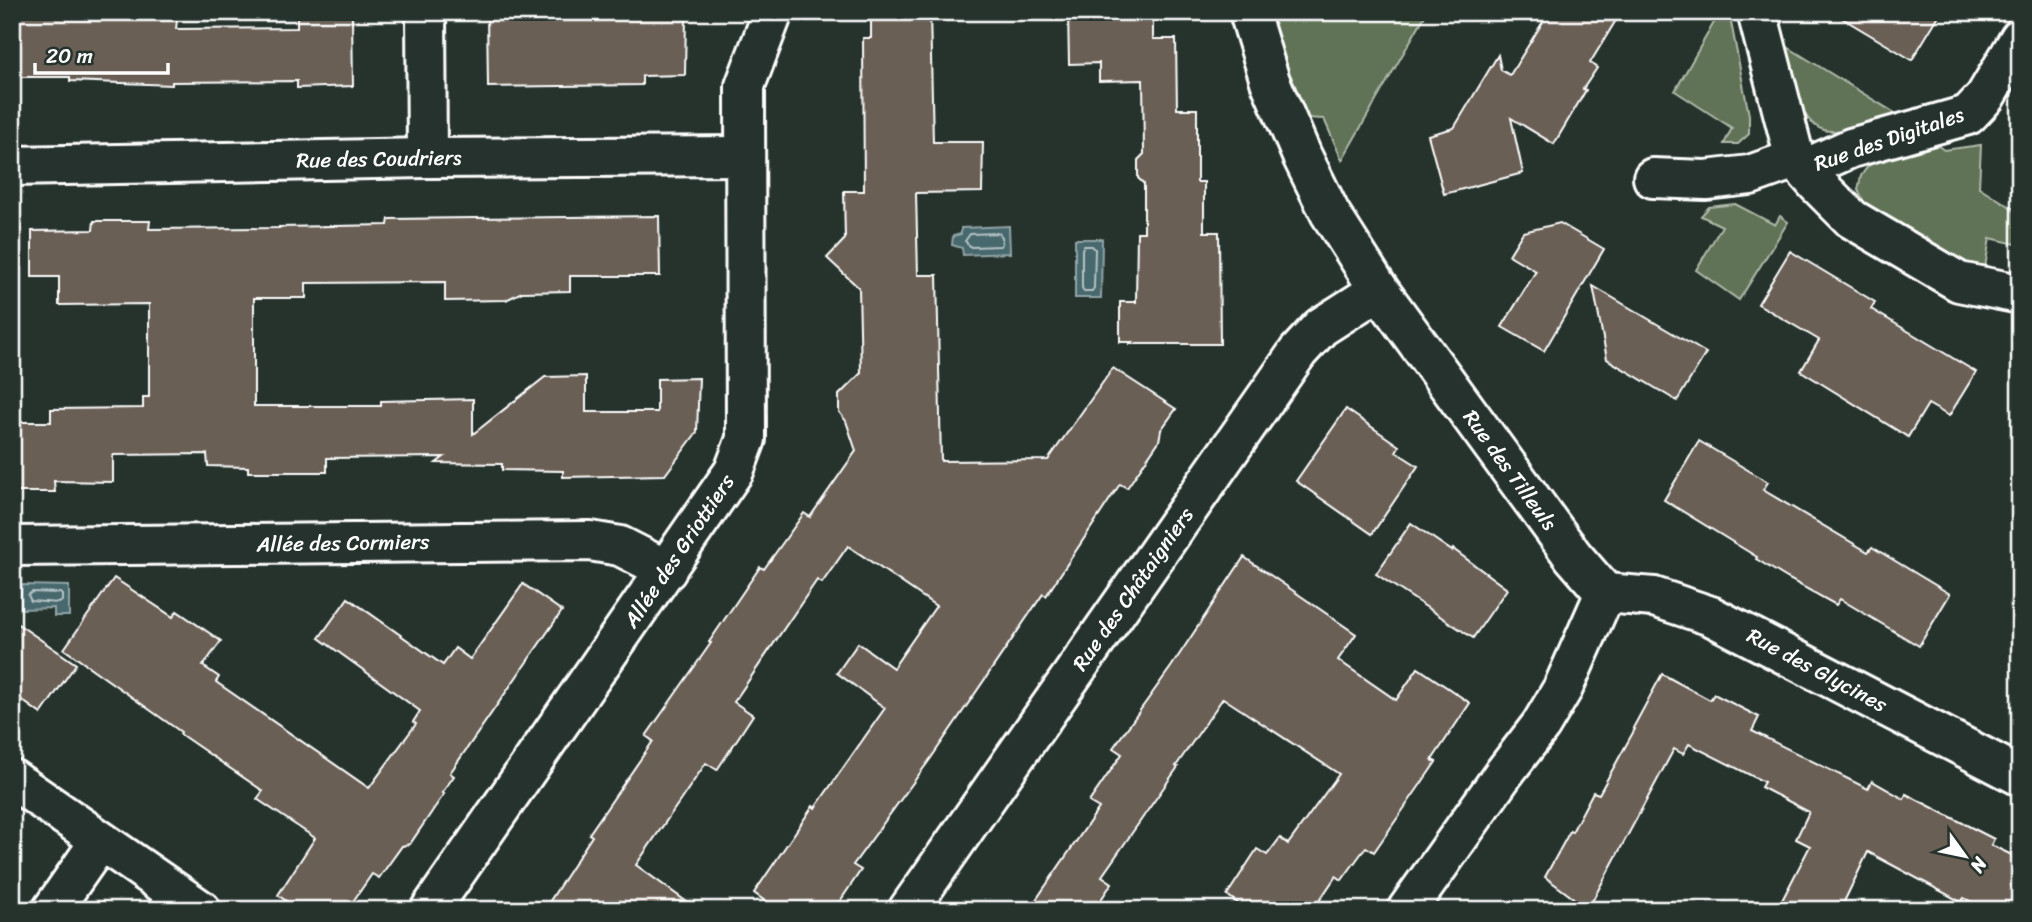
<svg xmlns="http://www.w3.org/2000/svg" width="2032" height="922" viewBox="0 0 2032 922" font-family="Sriracha,sans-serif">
<rect width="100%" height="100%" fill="#26332d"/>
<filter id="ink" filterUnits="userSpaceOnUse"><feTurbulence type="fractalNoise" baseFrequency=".0143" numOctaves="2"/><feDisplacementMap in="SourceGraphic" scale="14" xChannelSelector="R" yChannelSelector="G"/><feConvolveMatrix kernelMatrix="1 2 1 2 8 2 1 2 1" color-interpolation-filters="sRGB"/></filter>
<g filter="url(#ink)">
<g fill="#607356" stroke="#b0b9aa" stroke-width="2">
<path d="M1266,12H1427L1342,160L1324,119L1306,118L1289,81Z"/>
<path d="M1720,12H1729L1749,115V134L1738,144H1724L1732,128L1675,91Z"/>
<path d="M1786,46L1898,115C1880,120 1851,130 1835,131C1796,134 1793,73 1786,46Z"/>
<path d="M1934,143L1944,150L1981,145L1979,187L2020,213V245L1990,238L1984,273L1949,258L1866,206L1858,190L1861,176L1868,166L1880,158Z"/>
<path d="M1735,204L1775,225L1780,216L1788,222L1739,300L1696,270L1722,226L1701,216L1709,207Z"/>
</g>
<g fill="#47686d" stroke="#91a4a7" stroke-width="2">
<path d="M1009,226L1010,253L963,255L962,248L952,245L953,236L961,234V228Z"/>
<path d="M1075,239H1102L1101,298H1075Z"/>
<path d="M21,585L69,586V616H54V608L21,609Z"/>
</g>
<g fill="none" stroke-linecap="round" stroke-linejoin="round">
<g stroke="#b5c3c5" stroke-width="2">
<path d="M999,233L1002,237V244L1000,246L971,247L965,241L970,234Z"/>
<path d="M1084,246H1092L1095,249L1094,288L1092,291H1084L1082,288V249Z"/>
<path d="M32,592L60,593L62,595V601L59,603L31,601L28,595Z"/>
</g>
</g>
<g fill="#6a5e55" stroke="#fff" stroke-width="2">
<path d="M12,12L129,19V12H178L176,29L297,28V14H352L353,86L297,88V81L172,82V85L70,81V77H19V69L12,70Z"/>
<path d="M487,12H586L587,16L686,15L685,75L642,76V85L488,87Z"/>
<path d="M871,12H930L933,142H983L982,192L916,193L918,275H937L941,461L1048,460L1113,368L1176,409L1161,430L1159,441L1127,488L1120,484L1046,596L1043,594L931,758L853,865L861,870L834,910H777L754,893L813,806L815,808L885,708L837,673L858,643L893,668L936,606L848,546L822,583L817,580L734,702L753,715L717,770L706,763L636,865L698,910H544L592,836L589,834L653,741L646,736L711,643L709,642L760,567L764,569L804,513L810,517L856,451L846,421L839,412V395L861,373L859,288L827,258L845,239L844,191H864L863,38H871Z"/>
<path d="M1068,12H1153V39H1176L1177,109H1197V182H1204V232H1219L1220,344H1130L1132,342H1120V302H1136L1137,232H1144V184L1138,178V160L1144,154L1143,80L1099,81V63L1069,64Z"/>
<path d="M1549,12H1621L1590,63L1597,68L1583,89L1586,90L1554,144L1511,118L1523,173L1444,194L1428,135L1454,128L1498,55L1501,70L1510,75Z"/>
<path d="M1832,12H1941L1912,60Z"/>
<path d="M659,216L660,276H570V291L522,292L506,300L445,301V282L306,283V298H254V406H381V401L473,399V434L545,377L586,376V412H657V379L699,378L697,432L665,475L563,477V471L502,470V464L436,463L444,457L327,458V472H248V467L208,466L207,454L113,455V482L54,481L55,492H17V422H51V409L143,408V397H149V304L59,305V277H32V231L93,230L94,221H150L149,229L279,228V227L388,225L389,219Z"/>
<path d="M1560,223L1604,249L1544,351L1502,327L1536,271L1509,255L1523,232Z"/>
<path d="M1790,251L1875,302L1871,309L1976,372L1949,416L1928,404L1908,437L1801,371L1819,340L1758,304Z"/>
<path d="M1593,286L1706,353L1677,401L1607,359Z"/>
<path d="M1346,409L1399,446L1396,452L1418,466L1372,534L1296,481Z"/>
<path d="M1699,441L1768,482L1763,490L1868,552L1872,547L1950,594L1919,646L1840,599L1836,605L1787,578L1756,559L1757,557L1664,500Z"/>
<path d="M1411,523L1452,551L1453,549L1507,589L1473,638L1376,574Z"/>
<path d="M1244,557L1356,634L1338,660L1396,700L1418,668L1470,703L1432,760L1436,762L1374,852L1366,847L1342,880L1336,876L1313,910H1247L1227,895L1257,849L1267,855L1280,838L1288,844L1339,774L1223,698L1176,766L1178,767L1102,876L1112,883L1094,910H1029L1099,808L1089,802L1122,754L1113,748L1171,667Z"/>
<path d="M114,578L173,617L177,611L221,641L203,666L219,677L216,682L369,788L416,724L413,722L420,711L319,638L348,598L443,665L455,648L470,659L523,584L562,611L450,773L454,776L442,793L444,794L410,844L402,846L379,878L372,874L347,910H298L278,895L315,838L257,799L263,791L180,734L181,732L64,649Z"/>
<path d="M12,620L76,664L41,714L12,693Z"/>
<path d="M1662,674L1710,700L1714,694L1759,717L1752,731L1868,789L1872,781L1904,799L1906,794L1994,839L1991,845L2020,859V910H1987L1964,898L1961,902L1868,852L1840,910H1777L1810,846L1796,839L1809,812L1761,787L1764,782L1689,744L1683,754L1674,749L1588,909L1545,877L1570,831L1572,832L1593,792L1599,794L1635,729L1633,728Z"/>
</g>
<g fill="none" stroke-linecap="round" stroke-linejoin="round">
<g stroke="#fff" stroke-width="44">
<g id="minor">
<path d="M426,12L427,158"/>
<path d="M1249,12L1270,81L1302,156L1330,213L1379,290L1573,556L1605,593"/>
<path d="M1757,12L1795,159L1817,184L1852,219L1959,282L2020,294"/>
<path d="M12,166L427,158L745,156"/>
<path d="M1804,169L1851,148L1968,115L1985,97L2020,38"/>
<path d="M1653,178L1706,180L1750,175L1795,159"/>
<path d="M12,546L590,541L620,546L667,570"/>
<path d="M1605,593L1654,597L1711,616L2020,776"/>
<path d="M12,779L201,910"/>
<path d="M52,910L100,841"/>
<path d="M430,910L734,471L746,439L745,86L773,12"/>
<path d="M908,910L1298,352L1321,327L1379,290"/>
<path d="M1407,910L1504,773L1541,725L1563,688L1605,593"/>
</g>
</g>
<use href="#minor" stroke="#26332d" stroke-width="38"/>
</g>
</g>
<g text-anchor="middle" stroke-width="5" stroke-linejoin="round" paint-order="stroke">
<g font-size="21" fill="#fff" stroke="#26332d">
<text transform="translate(1889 139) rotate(-19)" y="7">Rue des Digitales</text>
<text transform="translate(379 159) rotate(-1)" y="7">Rue des Coudriers</text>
<text transform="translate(1510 470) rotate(54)" y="7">Rue des Tilleuls</text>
<text transform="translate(343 543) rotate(-1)" y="7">Allée des Cormiers</text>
<text transform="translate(679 551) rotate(-56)" y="7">Allée des Griottiers</text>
<text transform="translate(1133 589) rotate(-55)" y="7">Rue des Châtaigniers</text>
<text transform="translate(1817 670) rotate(28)" y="7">Rue des Glycines</text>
</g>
</g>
<rect width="2032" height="922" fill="none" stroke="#26332d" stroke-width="42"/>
<rect x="21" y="21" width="1990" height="880" fill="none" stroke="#fff" stroke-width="2.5" filter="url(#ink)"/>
<g transform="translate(1965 856) rotate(123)" stroke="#26332d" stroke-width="5" paint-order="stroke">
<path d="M0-5L12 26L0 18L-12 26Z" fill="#ffffff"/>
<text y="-10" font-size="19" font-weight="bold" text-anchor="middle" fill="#ffffff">N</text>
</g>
<path d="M35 63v10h133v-10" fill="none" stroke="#ffffff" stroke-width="3.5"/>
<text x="46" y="63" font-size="21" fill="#ffffff" stroke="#26332d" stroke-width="5" paint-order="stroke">20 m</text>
</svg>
